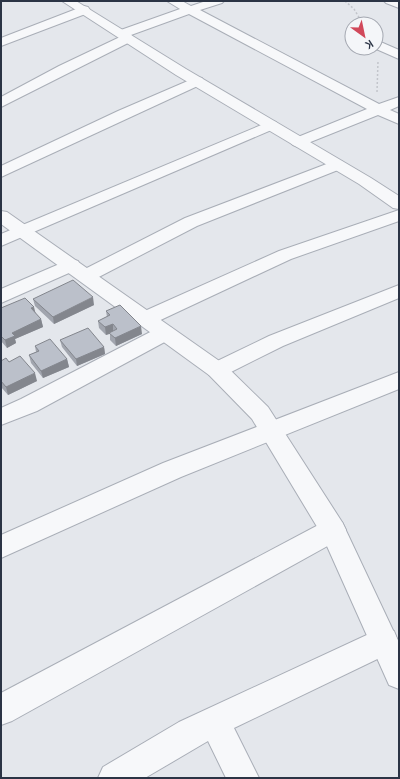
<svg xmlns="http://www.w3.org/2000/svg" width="400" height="779" viewBox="0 0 400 779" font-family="Cabin,sans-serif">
<rect width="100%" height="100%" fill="#e4e7ec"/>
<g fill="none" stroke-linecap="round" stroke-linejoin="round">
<g stroke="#a9aeb7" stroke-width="2">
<g id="minor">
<path d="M167,1H182L191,6L206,1H224L222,3L200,10L379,104L399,97V106L390,110L399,114V124L378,115L298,147L293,145L290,142L293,139L367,109L189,14L131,35L134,38L132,41L1,107V97L59,66L120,37L116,34L118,31L180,9Z"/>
<path d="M384,1H399V8L386,3Z"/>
<path d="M84,6L88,7L90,10L88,13L1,46V38Z"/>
<path d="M376,40L399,50V59L374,48H376Z"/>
<path d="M197,77L202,78L204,81L202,84L1,177V166L118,111Z"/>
<path d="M271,121L276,122L278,125L276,128L1,246V234Z"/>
<path d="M337,160L343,162L345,165L343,168L197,226L93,280L86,282L79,280L77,276L79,272L185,218Z"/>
<path d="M399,210V221L291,259L152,324L145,326L138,324L135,319L138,314L279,251Z"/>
<path d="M71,259L78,261L80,265L78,269L1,303V289Z"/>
<path d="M399,285V298L283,346L225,375L217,378L209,375L206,370L209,365L269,336Z"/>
<path d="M165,326L172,328L175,333L172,338L37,411L1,425V408L21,399L158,328Z"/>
<path d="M399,372V389L181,477L1,558V535L163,463Z"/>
<path d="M333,519L342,522L346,530L342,538L12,721L1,725V693L324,522Z"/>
<path d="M384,627L394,631L398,641L394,651L234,728L259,778H226L208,741L145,778H98L103,767L179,722Z"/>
</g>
</g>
<g stroke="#a9aeb7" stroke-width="2">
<g id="tertiary">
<path d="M62,1H76L186,69L371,178L399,196V209L393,208L359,184L176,75Z"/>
<path d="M1,211L7,212L225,365L268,407L342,522L399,643V689L389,685L322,535L252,419L209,375L1,224Z"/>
</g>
</g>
<g stroke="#c2c5cb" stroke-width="1.5" stroke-dasharray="2 2" stroke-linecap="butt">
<path d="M345,1L354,9L363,24"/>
<path d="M377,92L378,61"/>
</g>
<use href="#minor" fill="#f7f8fa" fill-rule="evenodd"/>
<use href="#tertiary" fill="#f7f8fa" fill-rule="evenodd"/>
</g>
<g fill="#a1a5ae">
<path d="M33,299L94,305L54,324L35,306Z"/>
<path d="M1,308L35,313L41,319L43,327L15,339L16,343L7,348L1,341Z"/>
<path d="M106,311L142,334L116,346L110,340V334L106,335L99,328L98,321L107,317Z"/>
<path d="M60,340L104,347L105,354L77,366L62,347Z"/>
<path d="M35,346L67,359L69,367L43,378L31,363L29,355L36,352Z"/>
<path d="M1,361L9,362L37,381L8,395L1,387Z"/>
</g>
<g fill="#83868d">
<path d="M93,297L94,305L54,324L53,317Z"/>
<path d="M34,307L36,315L31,308Z"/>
<path d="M41,319L43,327L15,339L16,343L7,348L5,340L12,333Z"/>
<path d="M113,324V332L106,335L105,327Z"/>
<path d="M141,326L142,334L116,346L115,338Z"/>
<path d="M104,347L105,354L77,366L76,359Z"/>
<path d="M67,359L69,367L43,378L41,371Z"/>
<path d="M35,373L37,381L8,395L6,387Z"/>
</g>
<g fill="#bbc0ca" stroke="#83868d">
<path d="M73,280L93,297L53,317L33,299Z"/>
<path d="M25,298L34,307L31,308L41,319L12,333L15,336L5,340L1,336V308Z"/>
<path d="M120,305L141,326L115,338L109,333L117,329L113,324L105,327L98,321L110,315L106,311Z"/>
<path d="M88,328L104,347L76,359L60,340Z"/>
<path d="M50,339L67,359L41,371L29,355L39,351L35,346Z"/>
<path d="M20,356L35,373L6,387L1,381V361L6,358L9,362Z"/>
</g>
<rect width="400" height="779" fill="none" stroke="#2b3445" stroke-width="4"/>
<g transform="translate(364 36) rotate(147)"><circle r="19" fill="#f4f6f9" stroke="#a4a8b1"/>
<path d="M0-3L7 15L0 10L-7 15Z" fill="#d1495b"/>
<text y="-6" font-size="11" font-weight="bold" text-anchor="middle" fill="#2b3445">K</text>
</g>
</svg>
